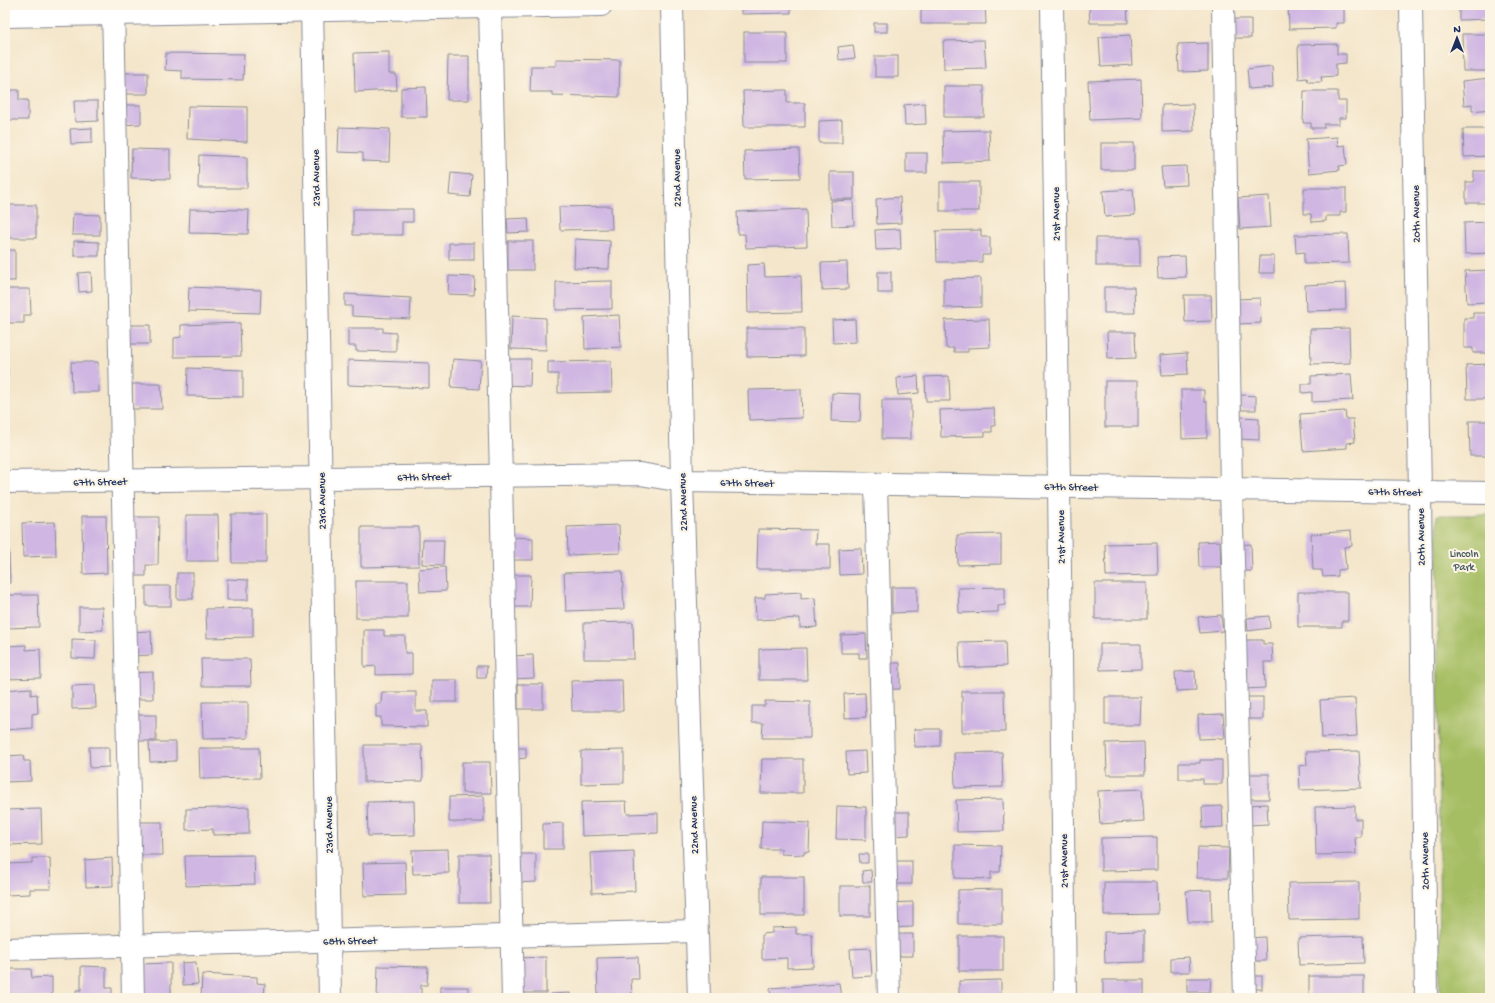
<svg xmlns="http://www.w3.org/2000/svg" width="1495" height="1003" viewBox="0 0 1495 1003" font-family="'Gochi Hand',sans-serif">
<rect width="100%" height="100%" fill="#fcf5e5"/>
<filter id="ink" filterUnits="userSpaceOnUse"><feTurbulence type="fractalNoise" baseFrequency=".025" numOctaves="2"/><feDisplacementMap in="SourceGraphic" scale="8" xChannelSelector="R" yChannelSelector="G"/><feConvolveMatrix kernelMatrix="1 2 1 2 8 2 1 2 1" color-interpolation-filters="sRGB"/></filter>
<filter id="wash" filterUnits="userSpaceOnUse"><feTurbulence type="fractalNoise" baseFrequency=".012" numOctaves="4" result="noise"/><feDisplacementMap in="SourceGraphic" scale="16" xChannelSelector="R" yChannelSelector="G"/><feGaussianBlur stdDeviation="0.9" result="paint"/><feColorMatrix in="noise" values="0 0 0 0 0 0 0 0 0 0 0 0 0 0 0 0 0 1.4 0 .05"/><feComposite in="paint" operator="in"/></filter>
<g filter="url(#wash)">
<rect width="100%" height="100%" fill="#f4e6cb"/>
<path fill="#a6be64" stroke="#607661" d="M1437,515H1490V998H1440Z"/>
<g id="blocks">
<g fill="#d0b7e3">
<path d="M741,5H791V13L741,14Z"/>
<path d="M935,5H985L986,24H921V9H935Z"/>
<path d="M1089,5H1127L1128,23H1090Z"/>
<path d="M1288,5H1344V23H1336V28L1289,29Z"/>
<path d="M1459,5H1490V19L1459,20Z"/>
<rect x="1231" y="19" width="20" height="19"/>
<rect x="874" y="23" width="13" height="9"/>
<rect x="744" y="32" width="43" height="31"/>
<path d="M1462,34H1490V71H1463Z"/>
<path d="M1130,35L1132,65L1101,67L1099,37Z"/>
<path d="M984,40L986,68L944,69L943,41Z"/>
<path d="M1208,43V71L1179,72L1178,44Z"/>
<path d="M1337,44V54H1346V63L1336,64V76L1321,77L1322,82H1308L1307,78L1299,79L1298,45Z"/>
<path d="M853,45L855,58L839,60L838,47Z"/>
<path d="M389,52V74H396L397,90L355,92L354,53Z"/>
<path d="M166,53L244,54L243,80L182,79V71L165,70Z"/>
<path d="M448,56H469V100H447Z"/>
<rect x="875" y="56" width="23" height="21"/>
<path d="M556,59L620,60L619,97L552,95V92H530L531,66H556Z"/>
<path d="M1272,66L1273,87L1249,89L1247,69Z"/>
<rect x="116" y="73" width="32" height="21"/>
<path d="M1490,78V109L1472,111V104L1464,105L1462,81Z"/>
<path d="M1141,79L1142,118L1090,120L1088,81Z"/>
<rect x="944" y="86" width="40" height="31"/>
<path d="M426,87L427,117H401V88Z"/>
<path d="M5,90H19V100H28V120H5Z"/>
<path d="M787,90V103H805V127H744L743,91Z"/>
<path d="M1304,91H1338V101H1346V118H1339V124H1324V128H1311V123H1303Z"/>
<path d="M74,101H98V121L75,122Z"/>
<path d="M925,103L926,124L905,125L904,105Z"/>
<path d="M1193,104L1194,131L1162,132V105Z"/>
<path d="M117,105H141V124L118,125Z"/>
<path d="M188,106L247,107V142L187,139Z"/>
<path d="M842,120V143H819V121Z"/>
<path d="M339,127L390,129L389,162L363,161V153L338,152Z"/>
<path d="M92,128V143L71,144L70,129Z"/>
<path d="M1463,129H1490V156L1464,157Z"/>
<path d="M989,130L990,161L944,163L943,131Z"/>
<path d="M5,131H9L8,166H5Z"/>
<path d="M1337,137L1338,146L1345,145L1347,165L1339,166L1340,170L1309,173L1306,139Z"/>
<rect x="1101" y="143" width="33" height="27"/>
<path d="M132,149L170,150V179L131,178Z"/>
<path d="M799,149L800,178L745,179L744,151Z"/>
<rect x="906" y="153" width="21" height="20"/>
<path d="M199,155L247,157V188H198Z"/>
<path d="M1186,166L1187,185L1163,186L1161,167Z"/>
<path d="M1474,171H1490V203H1466V182H1474Z"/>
<rect x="830" y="172" width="24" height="27"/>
<path d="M451,173L472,175L470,197L449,195Z"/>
<rect x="940" y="182" width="39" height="29"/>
<path d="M1304,188H1346V212H1340V216H1326V221L1312,222L1311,214H1304Z"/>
<path d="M1133,189L1135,215L1105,217L1103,191Z"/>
<path d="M1269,196L1271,227L1240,229L1238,198Z"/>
<path d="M900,197L901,223L877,224L876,199Z"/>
<path d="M853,200L854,225L832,226L831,201Z"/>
<rect x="5" y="205" width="31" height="33"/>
<path d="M611,206L612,229L560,230L559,207Z"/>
<path d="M190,209L249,210L248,234L189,233Z"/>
<path d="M353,209H413V222H402V235H353Z"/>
<path d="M806,209L807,246L746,248L745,234H738L737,212Z"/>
<path d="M73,214L100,215V235H72Z"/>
<path d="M528,218L529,232L508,233L507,219Z"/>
<path d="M1490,222V253L1465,254L1464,223Z"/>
<path d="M900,229L901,249L876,250L875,230Z"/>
<path d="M981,230V237H990V255H982V262H937L936,231Z"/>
<path d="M1348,234L1349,263L1304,264V252L1296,253L1295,235Z"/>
<rect x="1096" y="238" width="44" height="28"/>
<path d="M575,239L610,241L609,269L574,268Z"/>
<path d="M74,241L99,242V256H74Z"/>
<rect x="508" y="241" width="25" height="29"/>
<rect x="449" y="243" width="25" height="17"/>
<rect x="5" y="250" width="10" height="31"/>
<path d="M1185,256L1186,277L1158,278L1157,257Z"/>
<path d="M1260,256H1274V273H1259Z"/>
<path d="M847,262L848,289L822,290L821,263Z"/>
<path d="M764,264L765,277L801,276L802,312L748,313L747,265Z"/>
<path d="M1490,270V302L1467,303L1465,271Z"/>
<path d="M91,272L92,291L79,292L78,273Z"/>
<rect x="878" y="272" width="13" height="21"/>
<path d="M449,276L475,277L474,295L448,294Z"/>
<path d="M981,278V307L944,308V279Z"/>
<path d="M612,281V309L556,310V282Z"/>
<path d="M1345,283L1346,310L1306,311L1305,285Z"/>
<path d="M189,287L261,290L260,313L188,311Z"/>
<path d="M1104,287H1134L1135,313H1104Z"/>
<path d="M5,289H30L31,315H24V323H5Z"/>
<path d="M345,294L411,298L410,319L352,316V306H345Z"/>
<path d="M1184,295H1211L1212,321L1185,322Z"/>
<path d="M1260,298L1261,323L1237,324V299Z"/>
<path d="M1473,313H1490V353H1473V348H1464V318H1473Z"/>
<path d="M619,315L621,347L585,349L584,317Z"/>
<path d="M512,316L546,318V350L511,349Z"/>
<path d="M855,319L856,342L833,343L832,320Z"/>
<path d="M989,319L990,347L968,348V352H954V348H946L945,320Z"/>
<path d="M240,323L241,356L174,357V338L181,337V325Z"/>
<rect x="125" y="325" width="25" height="19"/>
<path d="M348,328H383V332L396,333V352L356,351V346H348Z"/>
<path d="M747,328H804V356L747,357Z"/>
<path d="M1349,328L1350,363L1311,364L1310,329Z"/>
<path d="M1107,332H1135L1136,358L1108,359Z"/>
<path d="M1187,353L1188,374L1162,375L1160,355Z"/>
<path d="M453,359L481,361L479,389L451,387Z"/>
<path d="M505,359H531L530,386L504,385Z"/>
<path d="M348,360L429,363V388L348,385Z"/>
<path d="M611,361L612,392L558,393V374H548V362Z"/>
<path d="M71,362H98L99,392H72Z"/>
<path d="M1490,364V399H1467L1466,365Z"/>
<path d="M188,368L243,370V397L187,396Z"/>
<path d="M5,369H8L7,398H5Z"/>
<path d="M1351,374L1353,400L1312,402V392L1302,393V384H1311V376Z"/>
<path d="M918,376L919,393L898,395L897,378Z"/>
<path d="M949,376L950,401H926L925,377Z"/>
<rect x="1105" y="381" width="33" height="46"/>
<path d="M132,384H161L162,409H132Z"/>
<path d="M801,389L802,418L749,420L748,390Z"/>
<path d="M1181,390H1204V402H1207V438L1182,439Z"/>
<path d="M832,393L861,394L860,422L831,421Z"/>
<path d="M1241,395L1256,396V410H1241Z"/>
<rect x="882" y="400" width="29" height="39"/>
<path d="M994,408L995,426H992V432H985V436L941,437L940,410Z"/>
<path d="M1345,411L1346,419H1353L1355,442L1347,443V448L1303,451L1300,414Z"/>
<path d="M1240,417L1259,418V440L1239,439Z"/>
<path d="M1469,421H1490V456H1470Z"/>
<path d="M231,514H266V563H232Z"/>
<path d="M186,515H218L219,561H186Z"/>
<path d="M82,516H106L107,573L83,574Z"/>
<path d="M129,517H159L158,565H146V576H129Z"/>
<path d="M55,522L56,556L23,557L22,523Z"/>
<path d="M619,525L620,553L568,555L567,527Z"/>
<path d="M361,527H419V566L361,567Z"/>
<path d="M758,529L816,530L815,544H830V569H757Z"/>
<path d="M1351,531L1352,546L1344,547L1346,569L1338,570V576L1323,577L1322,570H1313L1311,534Z"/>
<path d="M1001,534V564L958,565L957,535Z"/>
<path d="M510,537L533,538V560H510Z"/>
<path d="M423,540H444L443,565L422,564Z"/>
<path d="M1220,541L1221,567H1199L1198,542Z"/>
<path d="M1157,543L1158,575L1106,576L1105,544Z"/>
<path d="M1251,544L1252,571H1239L1238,545Z"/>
<path d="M861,548L862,574L840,575L839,549Z"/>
<path d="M5,550H9L10,583L5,584Z"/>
<path d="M445,567L446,591L420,592L419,569Z"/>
<path d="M622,571L624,609L566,611L564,573Z"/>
<rect x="177" y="573" width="16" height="26"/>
<path d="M507,575H531L530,607H506Z"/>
<path d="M227,579L248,580V600H227Z"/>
<rect x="356" y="581" width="52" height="37"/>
<rect x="1095" y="583" width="52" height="36"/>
<rect x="146" y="586" width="25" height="20"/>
<path d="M892,587H917V612L892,613Z"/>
<path d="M1005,587V605L998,606V612L959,613L958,588Z"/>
<path d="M801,592V599L815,598L817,627L800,628V618L756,620L755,598H765V594Z"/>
<path d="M1298,592H1348V621H1342V627H1298Z"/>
<path d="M5,595H38L39,627L5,628Z"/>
<path d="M79,607H102L103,630L79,631Z"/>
<path d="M253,608V637L207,638L206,609Z"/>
<path d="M1221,615L1223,631L1200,633L1198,617Z"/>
<path d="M1269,616L1270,628L1248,631L1247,618Z"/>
<path d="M633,622L634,659H584V623Z"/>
<path d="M364,630H384V636H405V653H412V674L376,675V666L364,667Z"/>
<path d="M151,631L152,655L130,656L129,632Z"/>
<path d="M866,634L867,658H859V653H841V635Z"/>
<path d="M72,639L96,640L95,659L72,658Z"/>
<path d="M1243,640H1263V644H1272L1273,662H1264L1265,688L1244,689Z"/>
<path d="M1005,641L1006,666L960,668L959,642Z"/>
<path d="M1100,644H1141V669L1100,670Z"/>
<path d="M26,645V650L40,649L41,678L5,679V646Z"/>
<path d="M806,648L807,680H759V649Z"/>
<path d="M533,655L534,678L512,679L511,656Z"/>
<path d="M201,659H250L251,686H202Z"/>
<path d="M885,663H900V689H886Z"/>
<path d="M477,666H487L486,678H477Z"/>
<path d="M1195,671L1196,690L1176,691L1175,672Z"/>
<path d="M153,672V699H128L127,673Z"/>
<rect x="432" y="680" width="25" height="22"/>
<path d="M622,680L623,711H572L571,681Z"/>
<rect x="518" y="684" width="25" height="25"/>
<path d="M95,685L96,708L72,709V686Z"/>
<path d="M31,688V695L37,694L38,713L32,714V728L5,730V690Z"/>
<path d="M962,691H1004L1005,732H962Z"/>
<path d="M382,692H416V711H427V727L381,726V717H376V704H381Z"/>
<path d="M865,693L866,717L845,718L844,694Z"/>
<path d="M1105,697H1141L1140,725H1105Z"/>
<rect x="1243" y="697" width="20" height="22"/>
<path d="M1355,698L1357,736L1322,738L1320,700Z"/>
<path d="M765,701L810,702V738H762L763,723H752V706H765Z"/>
<path d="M202,702H248V738L203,739Z"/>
<path d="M1223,714L1225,738L1199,739L1198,715Z"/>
<rect x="134" y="715" width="22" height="26"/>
<path d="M914,729H940V746L915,747Z"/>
<path d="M149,742H176V761L150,762Z"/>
<path d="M1144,742L1145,775H1107L1106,743Z"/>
<path d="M364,745H422L423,781L364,782Z"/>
<path d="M89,747H109V767L90,768Z"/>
<path d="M199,748H259L260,778L200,779Z"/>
<path d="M516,748H526V758L517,759Z"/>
<path d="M624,750V783L581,784V751Z"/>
<path d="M865,751L866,773L847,774L846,752Z"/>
<path d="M1359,751L1361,788L1300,790L1299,766L1307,765L1306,752Z"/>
<path d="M1002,752L1003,787L955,788L954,753Z"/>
<path d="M23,755L24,761H30L31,781L5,782V756Z"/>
<path d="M762,759H803V793H761Z"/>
<path d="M1200,760H1222V784H1203V779H1179V763H1200Z"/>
<path d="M462,762H490L491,793H462Z"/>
<rect x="1246" y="774" width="23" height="25"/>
<path d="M1142,789L1144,821L1100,824L1098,791Z"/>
<path d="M484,796V822H449V797Z"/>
<path d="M1003,799L1004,831L957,832L956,800Z"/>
<path d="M414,801L415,835L368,836L367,802Z"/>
<path d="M626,801L627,814L658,813V833L582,836L581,802Z"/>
<path d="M1267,804L1268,824L1247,825V805Z"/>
<path d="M837,806L866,807V840L836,839Z"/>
<path d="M1222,806L1223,827L1203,828L1202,807Z"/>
<path d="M1355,806V819H1361V837H1355L1356,854L1316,855L1315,807Z"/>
<path d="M249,807V834L213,835V829L186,830V809Z"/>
<path d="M41,809L42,844L5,845V810Z"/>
<path d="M888,812H909V835L888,836Z"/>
<path d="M762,821L810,823L809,852H804V855L781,854V849H761Z"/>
<path d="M135,822H162L163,855H135Z"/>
<path d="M563,823V849H543V824Z"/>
<path d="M1157,837V870L1101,871V838Z"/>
<path d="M955,845L1001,846L1000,872H991V879L955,878Z"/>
<path d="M1198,847L1229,848L1228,878H1197Z"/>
<path d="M448,849L449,873L413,874L412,850Z"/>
<path d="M634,851L635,891L592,893L590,853Z"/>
<path d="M459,854H489L490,903H459Z"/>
<path d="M514,854H536V882L514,883Z"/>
<path d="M859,854H868V863H860Z"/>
<path d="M254,855L255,884L186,886L185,856Z"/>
<path d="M32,858H50L51,889H30V894L5,895V864L32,863Z"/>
<path d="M112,858L113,886L86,887L85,860Z"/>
<rect x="890" y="861" width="22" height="23"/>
<path d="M405,862L406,895L364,896L363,863Z"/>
<path d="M871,870L872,882H863L862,871Z"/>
<rect x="761" y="877" width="43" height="38"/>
<path d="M1104,882H1157L1158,914L1104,915Z"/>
<path d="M1359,882V919L1289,920L1288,883Z"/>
<rect x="840" y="886" width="30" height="30"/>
<path d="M1002,889V924H958V890Z"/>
<path d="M1211,890L1212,922H1188L1186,891Z"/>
<path d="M913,902V927L888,928L887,903Z"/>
<path d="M796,927V934H812L813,967L787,968V958L762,959V934L772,933V928Z"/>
<path d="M1144,931V962L1105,963L1104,932Z"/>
<path d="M890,934H913V956H891Z"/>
<rect x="959" y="936" width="44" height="35"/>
<path d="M1363,936L1364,963L1299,965L1298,938Z"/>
<path d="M1265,937L1266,961H1249V938Z"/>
<path d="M870,948L872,976L852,977L850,949Z"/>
<path d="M546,957V993H516V958Z"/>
<path d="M638,957L639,979H631L632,998H598L597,958Z"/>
<path d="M1189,957L1190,972H1171V958Z"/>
<path d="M196,962L198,984L183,985L182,963Z"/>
<path d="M171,963V998H139L138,964Z"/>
<path d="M81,966L106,967V988H112V998H76V990H81Z"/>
<path d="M378,966L428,967L427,985H421V998H377Z"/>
<path d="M5,969H31L32,978L52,977V998H5Z"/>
<path d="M202,974L257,977V983L265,984L264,998H201Z"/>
<rect x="1249" y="976" width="13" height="13"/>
<rect x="1309" y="976" width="55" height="22"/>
<path d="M1187,978H1211L1210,992H1187Z"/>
<path d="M1001,980V998H959V981Z"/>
<rect x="1103" y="980" width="41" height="18"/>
<path d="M839,983L841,998H771L770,988Z"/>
<rect x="440" y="987" width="28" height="11"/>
<path d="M570,993V998H551L550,994Z"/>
<path d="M913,995V998H891V996Z"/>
</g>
</g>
</g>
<g filter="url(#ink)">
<use href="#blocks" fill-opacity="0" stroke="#888a94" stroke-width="1"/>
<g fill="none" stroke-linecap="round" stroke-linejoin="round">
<g stroke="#888a94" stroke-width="24">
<g id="minor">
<path d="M113,5L133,998"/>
<path d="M312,5L330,998"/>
<path d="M490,5L513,998"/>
<path d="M672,5L682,481L699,998"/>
<path d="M1052,5L1059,486L1065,998"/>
<path d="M1223,5L1231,489L1245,998"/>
<path d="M1411,5L1420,492L1426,998"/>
<path d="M5,16L601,5"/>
<path d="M5,482L640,474L682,481L1490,493"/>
<path d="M876,484L889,998"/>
<path d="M5,949L696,931"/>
</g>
</g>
<use href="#minor" stroke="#fff" stroke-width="22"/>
</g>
</g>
<g text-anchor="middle" stroke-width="4" stroke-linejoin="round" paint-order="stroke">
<g font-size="11" fill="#1b2f5e" stroke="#fcf5e5">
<text transform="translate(315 178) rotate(-91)" y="4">23rd Avenue</text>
<text transform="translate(676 178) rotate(-91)" y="4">22nd Avenue</text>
<text transform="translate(1055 214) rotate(-91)" y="4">21st Avenue</text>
<text transform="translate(1415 214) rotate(-91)" y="4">20th Avenue</text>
<text transform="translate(424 476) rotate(-1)" y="4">67th Street</text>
<text transform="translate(100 481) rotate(-1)" y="4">67th Street</text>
<text transform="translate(747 482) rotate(1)" y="4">67th Street</text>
<text transform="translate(1071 486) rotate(1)" y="4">67th Street</text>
<text transform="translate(1395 491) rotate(1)" y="4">67th Street</text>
<text transform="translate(321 501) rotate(-91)" y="4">23rd Avenue</text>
<text transform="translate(682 502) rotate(-92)" y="4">22nd Avenue</text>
<text transform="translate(1060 537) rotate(-91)" y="4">21st Avenue</text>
<text transform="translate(1420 537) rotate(-91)" y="4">20th Avenue</text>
<text transform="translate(328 825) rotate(-91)" y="4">23rd Avenue</text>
<text transform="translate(693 825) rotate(-92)" y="4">22nd Avenue</text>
<text transform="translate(1063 861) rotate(-91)" y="4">21st Avenue</text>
<text transform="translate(1424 861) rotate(-91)" y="4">20th Avenue</text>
<text transform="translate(350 940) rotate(-1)" y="4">68th Street</text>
</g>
<g font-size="11" fill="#455a60" stroke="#fcf5e5">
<text x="1464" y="557">Lincoln<tspan x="1464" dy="13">Park</tspan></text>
</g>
</g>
<rect width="1495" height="1003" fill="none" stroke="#fcf5e5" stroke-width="20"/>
<g transform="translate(1457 38)" stroke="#fcf5e5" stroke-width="3" paint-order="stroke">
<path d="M0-3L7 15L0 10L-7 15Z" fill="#1b2f5e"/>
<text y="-6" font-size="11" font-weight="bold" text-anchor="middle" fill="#1b2f5e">N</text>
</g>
</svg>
